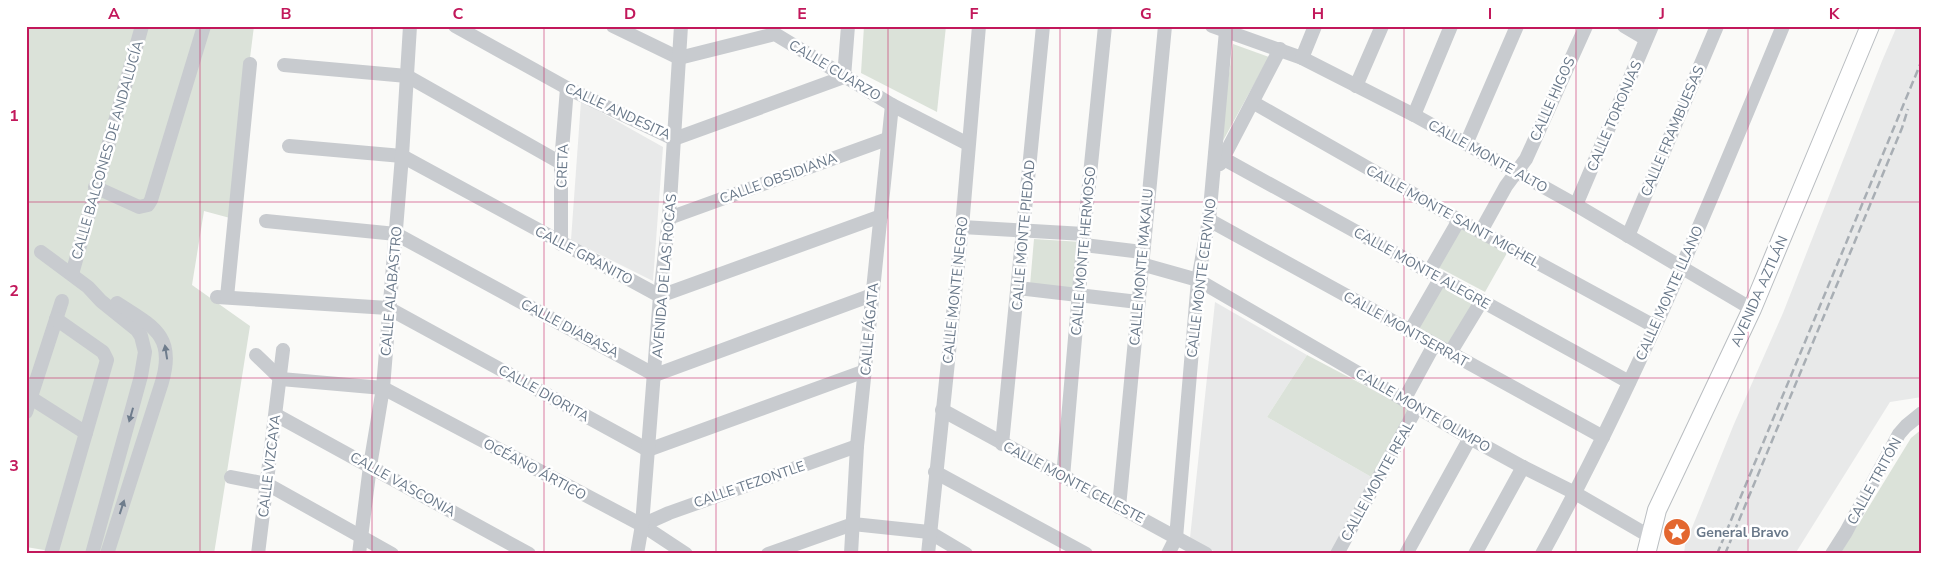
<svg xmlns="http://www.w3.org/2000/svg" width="1948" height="580" viewBox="0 0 1948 580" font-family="'Nunito Sans',sans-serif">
<rect width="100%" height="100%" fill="#fafaf8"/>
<g fill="#e8e9e9">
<path d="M1897,26H1922V397L1890,402L1795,554H1684L1685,545L1734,424L1783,313L1882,61Z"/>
<path d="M581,101L663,147L653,281L571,240Z"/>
<path d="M1215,302L1307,355L1267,417L1373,478L1331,554H1219L1190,538Z"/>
</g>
<g fill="#dbe2d9">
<path d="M26,26H254L230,218L204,211L192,285L250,326L214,554H68L26,547Z"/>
<path d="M864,26H946L937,112L861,73Z"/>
<path d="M1233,44L1269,57L1219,148Z"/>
<path d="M1461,226L1507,253L1485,292L1438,267Z"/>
<path d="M1034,239L1082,242L1077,290L1030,285Z"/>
<path d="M1441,285L1473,305L1448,346L1415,328Z"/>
<path d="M1307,355L1409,409L1373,478L1267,417Z"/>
<path d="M1922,429V554H1840L1911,438Z"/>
</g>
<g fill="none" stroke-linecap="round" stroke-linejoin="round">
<g stroke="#b9bdc1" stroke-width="20">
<path id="major" d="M1646,554L1657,510L1752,309L1870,26"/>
</g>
<g stroke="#c8cbcf" stroke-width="14">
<path d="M455,26L567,88L674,139L844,77L848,26"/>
<path d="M613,26L679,58L775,34L892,105L968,144"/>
<path d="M1212,26L1302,58L1414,115L1576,205L1752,309"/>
<path d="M1624,26L1646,39"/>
<path d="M1302,58L1315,26"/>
<path d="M284,65L407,76L561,163"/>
<path d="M1356,86L1382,26"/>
<path d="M1254,103L1459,220L1654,326"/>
<path d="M1414,115L1451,26"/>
<path d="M1466,144L1517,26"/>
<path d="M289,146L402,156L660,296L881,216"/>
<path d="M1215,154L1629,382"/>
<path d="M1220,164L1280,49"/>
<path d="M95,187L139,207L148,205L151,200L204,26"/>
<path d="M1576,205L1652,26"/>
<path d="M669,218L887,139"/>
<path d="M1209,220L1603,437"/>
<path d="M266,221L396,234L655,375L872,295"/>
<path d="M962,227L1084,234"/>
<path d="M1481,231L1506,186L1526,159L1586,26"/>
<path d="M1628,236L1717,26"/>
<path d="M561,244V163L567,88"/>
<path d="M1084,245L1142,252"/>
<path d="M41,252L88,287L101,301L137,330L141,336L145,352L141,376L92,554"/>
<path d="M1141,264L1198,280L1470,438L1523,467L1575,493L1649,536"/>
<path d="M1429,272L1459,220"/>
<path d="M72,274L142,26"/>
<path d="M1018,288L1138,302"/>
<path d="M217,297L388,308L648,450L865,371"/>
<path d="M227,297L250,64"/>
<path d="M1410,331L1440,279"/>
<path d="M1450,353L1481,302"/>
<path d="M256,355L281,379"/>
<path d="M281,379L383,388L642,525L686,554"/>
<path d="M31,398L86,433"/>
<path d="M1404,400L1434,345"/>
<path d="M942,410L1206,554"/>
<path d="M26,412L62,301"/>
<path d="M276,415L529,554"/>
<path d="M1002,444L1043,26"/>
<path d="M935,472L1086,554"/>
<path d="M231,477L267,484L392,554"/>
<path d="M1063,477L1084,234L1105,26"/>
<path d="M1119,507L1165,26"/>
<path d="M642,525L669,513L857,446"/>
<path d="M51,554L107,360L103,352L56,319"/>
<path d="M107,554L162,382C176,335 152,326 117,303"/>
<path d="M258,554L283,350"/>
<path d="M359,554L370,466L383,388L402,156L410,26"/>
<path d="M637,554L642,525L660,296L669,218L681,26"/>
<path d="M768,554L853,524L929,532L966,554"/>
<path d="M851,554L857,446L892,105"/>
<path d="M928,554L962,227L979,26"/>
<path d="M1168,554L1176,538L1198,280L1209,220L1226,31"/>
<path d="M1337,554L1417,407"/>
<path d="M1406,554L1470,438"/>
<path d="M1475,554L1523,467"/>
<path d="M1542,554C1636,384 1709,205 1783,26"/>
<path d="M1832,554L1846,532L1899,434L1906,426L1922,413"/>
</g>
<use href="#major" stroke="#fff" stroke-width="18"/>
<g stroke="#a8aeb4" stroke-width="2.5" stroke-dasharray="8 4" stroke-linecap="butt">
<path d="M1717,554L1922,60"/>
<path d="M1725,554L1902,128L1908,109"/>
</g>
</g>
<defs><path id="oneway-solid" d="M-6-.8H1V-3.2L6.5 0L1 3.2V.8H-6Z" transform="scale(1.25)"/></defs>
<g fill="#6e7c8c">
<use href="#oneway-solid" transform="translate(166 352) rotate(-99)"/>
<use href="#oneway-solid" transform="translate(131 415) rotate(106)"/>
<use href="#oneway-solid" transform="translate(122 507) rotate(-72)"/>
</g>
<path fill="none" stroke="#c2185b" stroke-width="1" stroke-opacity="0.55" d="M200,26V554M372,26V554M544,26V554M716,26V554M888,26V554M1060,26V554M1232,26V554M1404,26V554M1576,26V554M1748,26V554M26,202H1922M26,378H1922"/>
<defs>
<g id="sight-disc" transform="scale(1.4375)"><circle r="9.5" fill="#e3672f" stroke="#fff"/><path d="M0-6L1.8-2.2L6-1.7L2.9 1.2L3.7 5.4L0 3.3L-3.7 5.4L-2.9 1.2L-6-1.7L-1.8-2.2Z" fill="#fff"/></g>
</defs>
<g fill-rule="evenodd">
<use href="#sight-disc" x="1677" y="532"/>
</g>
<g text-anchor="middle" stroke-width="5" stroke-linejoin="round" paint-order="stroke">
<g font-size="14" fill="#697889" stroke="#fff">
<text transform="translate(835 70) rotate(31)" y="5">CALLE CUARZO</text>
<text transform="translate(1552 99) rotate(-66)" y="5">CALLE HIGOS</text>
<text transform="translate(618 111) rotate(25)" y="5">CALLE ANDESITA</text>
<text transform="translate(1614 116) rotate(-67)" y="5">CALLE TORONJAS</text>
<text transform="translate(1672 131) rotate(-67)" y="5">CALLE FRAMBUESAS</text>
<text transform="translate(107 150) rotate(-74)" y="5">CALLE BALCONES DE ANDALUCÍA</text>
<text transform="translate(1488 156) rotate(29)" y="5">CALLE MONTE ALTO</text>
<text transform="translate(562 166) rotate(-88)" y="5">CRETA</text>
<text transform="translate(778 178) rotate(-20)" y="5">CALLE OBSIDIANA</text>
<text transform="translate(1453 216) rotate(29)" y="5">CALLE MONTE SAINT MICHEL</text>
<text transform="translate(1023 235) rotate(-85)" y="5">CALLE MONTE PIEDAD</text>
<text transform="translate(1083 251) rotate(-85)" y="5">CALLE MONTE HERMOSO</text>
<text transform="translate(584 255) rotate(28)" y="5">CALLE GRANITO</text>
<text transform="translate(1141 267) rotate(-85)" y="5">CALLE MONTE MAKALU</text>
<text transform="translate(1422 268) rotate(29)" y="5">CALLE MONTE ALEGRE</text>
<text transform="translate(664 276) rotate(-85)" y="5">AVENIDA DE LAS ROCAS</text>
<text transform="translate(1201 278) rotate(-83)" y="5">CALLE MONTE CERVINO</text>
<text transform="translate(955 290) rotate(-84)" y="5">CALLE MONTE NEGRO</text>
<text transform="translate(391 291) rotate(-85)" y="5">CALLE ALABASTRO</text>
<text transform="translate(1759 291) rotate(-66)" y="5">AVENIDA AZTLÁN</text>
<text transform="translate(1669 293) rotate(-66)" y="5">CALLE MONTE LLANO</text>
<text transform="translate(570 328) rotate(28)" y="5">CALLE DIABASA</text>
<text transform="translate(869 329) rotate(-85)" y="5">CALLE ÁGATA</text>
<text transform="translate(1406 329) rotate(29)" y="5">CALLE MONTSERRAT</text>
<text transform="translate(544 393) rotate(29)" y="5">CALLE DIORITA</text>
<text transform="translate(1423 410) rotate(30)" y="5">CALLE MONTE OLIMPO</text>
<text transform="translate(269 466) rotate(-83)" y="5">CALLE VIZCAYA</text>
<text transform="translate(535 469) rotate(28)" y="5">OCÉANO ÁRTICO</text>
<text transform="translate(1377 481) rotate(-61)" y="5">CALLE MONTE REAL</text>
<text transform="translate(1874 481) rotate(-61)" y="5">CALLE TRITÓN</text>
<text transform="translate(1074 482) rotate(28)" y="5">CALLE MONTE CELESTE</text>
<text transform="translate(403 484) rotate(29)" y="5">CALLE VASCONIA</text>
<text transform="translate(749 484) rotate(-19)" y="5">CALLE TEZONTLE</text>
</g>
<g font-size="14" font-weight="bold" fill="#697889" stroke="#fff" text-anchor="start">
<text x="1696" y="537">General Bravo</text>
</g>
</g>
<rect width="1948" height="580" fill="none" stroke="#ffffff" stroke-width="55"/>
<rect x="28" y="28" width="1892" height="524" fill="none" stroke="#c2185b" stroke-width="2"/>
<g font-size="16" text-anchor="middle" font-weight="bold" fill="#c2185b">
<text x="114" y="19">A</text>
<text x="286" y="19">B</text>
<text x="458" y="19">C</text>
<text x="630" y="19">D</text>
<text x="802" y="19">E</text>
<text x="974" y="19">F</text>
<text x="1146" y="19">G</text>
<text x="1318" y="19">H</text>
<text x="1490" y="19">I</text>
<text x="1662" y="19">J</text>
<text x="1834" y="19">K</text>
<text x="14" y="121">1</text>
<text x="14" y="296">2</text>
<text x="14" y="471">3</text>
</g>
</svg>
